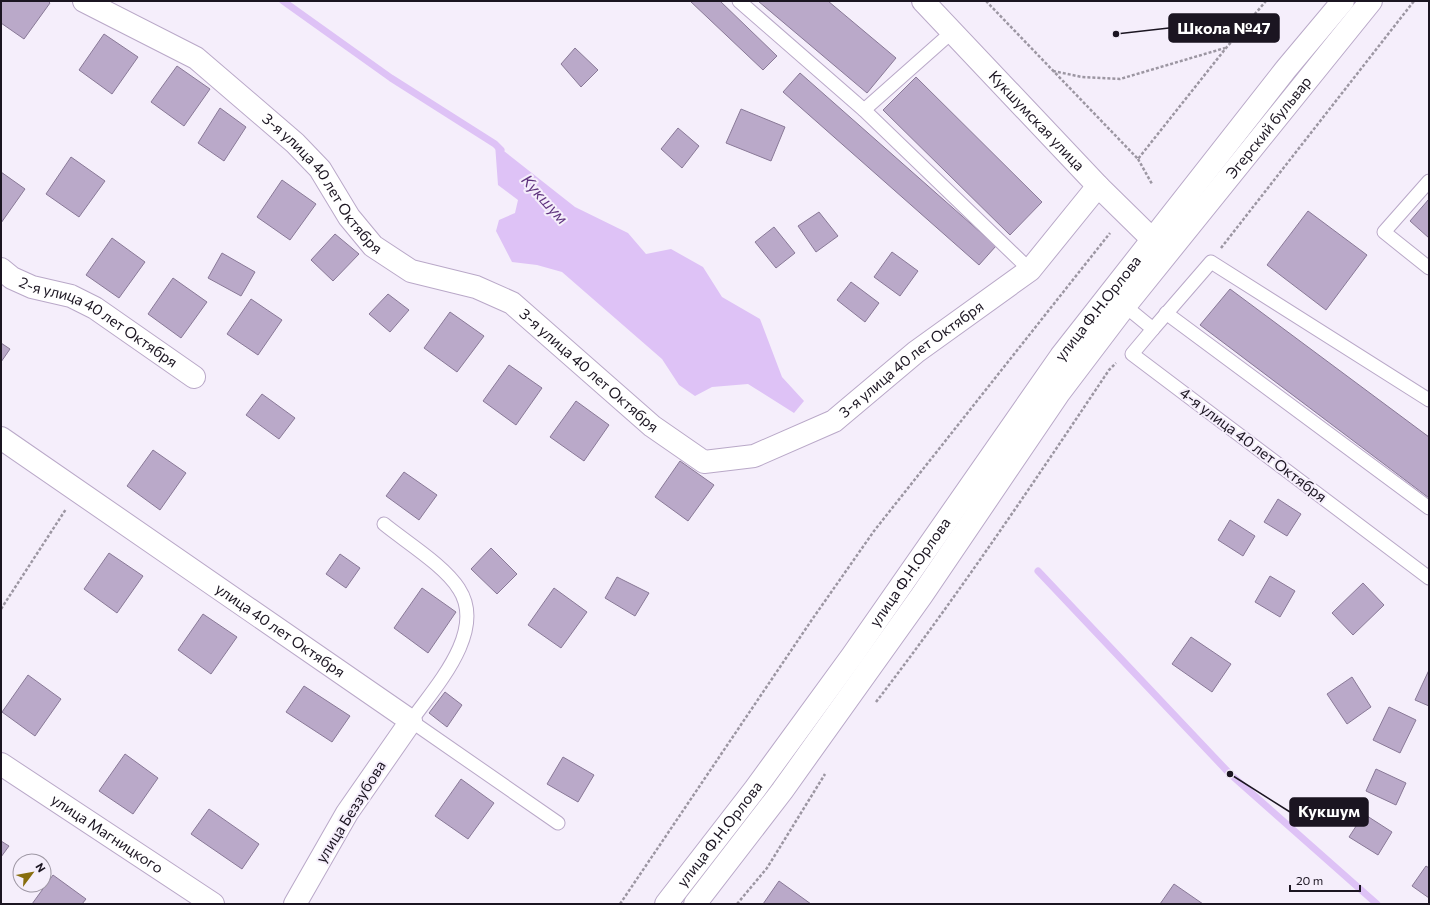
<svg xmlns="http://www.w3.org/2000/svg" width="1430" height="905" viewBox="0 0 1430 905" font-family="Commissioner,sans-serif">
<rect width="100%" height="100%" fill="#f5eefb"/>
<path fill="#dec2f6" d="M495,144L575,207L628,233L646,254L671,249L703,267L722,297L760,319L782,377L804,401L794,413L748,384L712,387L695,396L679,385L662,359L562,272L537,265L512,262L496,231L499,220L515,213L518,200L498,185Z"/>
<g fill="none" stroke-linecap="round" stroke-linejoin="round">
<g stroke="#dec2f6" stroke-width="7">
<path d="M283,1L391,78L495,144L501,150"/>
<path d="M1038,571L1230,774L1377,904"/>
</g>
</g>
<g fill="#baa9c9" stroke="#897997">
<path d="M1,1H48L50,3L24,39L1,23Z"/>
<path d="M690,1H720L777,56L763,70Z"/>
<path d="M758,1H828L896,58L867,93Z"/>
<path d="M104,34L138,57L112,94L79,70Z"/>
<path d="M575,48L598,70L581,87L561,64Z"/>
<path d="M177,66L210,89L184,126L151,102Z"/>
<path d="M800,73L996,246L979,265L783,92Z"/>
<path d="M916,77L1042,202L1010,235L883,110Z"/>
<path d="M220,108L246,127L224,161L198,143Z"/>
<path d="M741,109L785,127L771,161L726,143Z"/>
<path d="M678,128L699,146L682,168L661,149Z"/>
<path d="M71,157L105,181L79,217L46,194Z"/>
<path d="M1,172L25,189L1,223Z"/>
<path d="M282,180L316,204L290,240L257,217Z"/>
<path d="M1429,199V238L1410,221Z"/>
<path d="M1308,211L1367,255L1326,310L1267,265Z"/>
<path d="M819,212L838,236L816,252L798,226Z"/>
<path d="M774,227L795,253L776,268L755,242Z"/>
<path d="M335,234L359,254L333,281L311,260Z"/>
<path d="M112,238L145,262L119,298L86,275Z"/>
<path d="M892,252L918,271L900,296L874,277Z"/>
<path d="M222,253L255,272L241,296L208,278Z"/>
<path d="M173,278L207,302L181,338L148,314Z"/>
<path d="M851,282L879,303L865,322L837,300Z"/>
<path d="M1230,289L1429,437V498L1200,325Z"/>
<path d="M388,294L409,310L390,332L369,314Z"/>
<path d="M251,299L282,320L258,355L227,334Z"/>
<path d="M450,312L484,336L457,372L424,348Z"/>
<path d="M1,343L10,349L1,362Z"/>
<path d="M509,365L542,388L516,425L483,401Z"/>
<path d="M262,394L295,418L279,439L246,415Z"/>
<path d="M576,401L609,425L584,461L550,437Z"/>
<path d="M153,450L186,473L160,510L127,486Z"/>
<path d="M680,461L714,485L688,521L655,497Z"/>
<path d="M404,472L437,495L419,520L386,496Z"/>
<path d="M1278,499L1301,514L1287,536L1264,522Z"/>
<path d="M1230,520L1255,536L1243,556L1218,540Z"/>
<path d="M491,548L517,574L497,594L471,569Z"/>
<path d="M109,553L143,576L117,613L84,589Z"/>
<path d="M340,554L360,568L346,588L326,574Z"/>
<path d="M1270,576L1295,591L1280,617L1255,602Z"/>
<path d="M617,577L649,593L635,616L605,598Z"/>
<path d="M1363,583L1384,605L1353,635L1332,613Z"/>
<path d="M422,588L456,612L428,653L394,628Z"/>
<path d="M554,588L587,612L561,648L528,625Z"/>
<path d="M203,614L237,637L211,674L178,650Z"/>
<path d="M1191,637L1231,664L1212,692L1172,664Z"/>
<path d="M1429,670V706L1415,700Z"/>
<path d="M28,675L61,699L35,736L2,712Z"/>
<path d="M1352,677L1371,707L1347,724L1327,694Z"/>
<path d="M304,686L350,716L332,742L286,712Z"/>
<path d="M445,692L462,705L447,727L429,713Z"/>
<path d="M1389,707L1416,720L1400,753L1373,740Z"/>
<path d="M125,754L158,778L133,814L99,791Z"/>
<path d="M563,757L594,775L578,802L547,784Z"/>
<path d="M1376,769L1406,783L1396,805L1366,791Z"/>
<path d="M461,779L494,803L468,839L435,816Z"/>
<path d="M209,809L259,844L242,869L191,834Z"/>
<path d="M1364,814L1392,832L1378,855L1349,837Z"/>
<path d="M1,841L9,846L1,857Z"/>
<path d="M1426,866L1429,868V898L1412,886Z"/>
<path d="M53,875L86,899L82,904H32Z"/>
<path d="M779,881L811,904H763Z"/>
<path d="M1174,884L1203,904H1160Z"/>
</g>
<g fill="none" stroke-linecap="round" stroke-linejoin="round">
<g stroke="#b9a8c8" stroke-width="15">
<g id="service">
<path d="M739,1L864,110L1030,270"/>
<path d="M864,110L952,32"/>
<path d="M1429,181L1384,232L1429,268"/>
<path d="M1125,306L1153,329L1132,354L1429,578"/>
<path d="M1166,313L1429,508"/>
<path d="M1153,329L1211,262L1429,400"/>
<path d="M384,524C406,542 445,566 459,589C487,632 434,688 411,721L558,823"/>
</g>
</g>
<g stroke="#b9a8c8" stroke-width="24">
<g id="minor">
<path id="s1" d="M84,1L196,58L295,143L320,169L349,217L373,246L411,271L476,287L512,303L652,426L704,462L754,456L834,421L916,352L1030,270L1098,186"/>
<path id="s2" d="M1,269L12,278L32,287L71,296L95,308L194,377"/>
<path id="s3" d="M1,438L411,721L347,813L295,904"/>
<path id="s4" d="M1,764L213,904"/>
</g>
</g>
<g stroke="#b9a8c8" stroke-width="24">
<g id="tertiary">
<path id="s5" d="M923,1L1098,186L1152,239"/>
</g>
</g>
<g stroke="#b9a8c8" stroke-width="24">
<g id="secondary">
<path id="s6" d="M666,904L755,789L852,656L1061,356L1286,69L1343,1"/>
<path id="s7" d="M695,904L782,791L922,595L1059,393L1125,306L1371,1"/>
</g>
</g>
<g stroke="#9c96a2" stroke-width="2.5" stroke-dasharray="3 2" stroke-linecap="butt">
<path d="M986,1L1138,159L1226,48L1266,1"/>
<path d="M1053,71L1082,77L1120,79L1225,48"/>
<path d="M1138,159L1152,184"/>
<path d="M1221,248L1414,1"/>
<path d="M1,609L66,509"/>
<path d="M876,702C959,594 1034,482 1109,370L1116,363"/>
<path d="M620,904L811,621L874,531L1110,233"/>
<path d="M737,904L767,868L825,774"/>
</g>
<use href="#service" stroke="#fff" stroke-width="13"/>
<use href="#minor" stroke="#fff" stroke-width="22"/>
<use href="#tertiary" stroke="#fff" stroke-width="22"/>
<use href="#secondary" stroke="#fff" stroke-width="22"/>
</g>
<g text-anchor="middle" stroke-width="4" stroke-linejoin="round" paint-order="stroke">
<g font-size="15" fill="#1b1521" stroke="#f5eefb">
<text dy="5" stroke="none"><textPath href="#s5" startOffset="165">Кукшумская улица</textPath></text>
<text dy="5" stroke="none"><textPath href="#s7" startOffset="966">Эгерский бульвар</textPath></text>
<text dy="5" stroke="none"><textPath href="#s1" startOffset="305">3-я улица 40 лет Октября</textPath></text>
<text dy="5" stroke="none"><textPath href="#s6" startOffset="736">улица Ф.Н.Орлова</textPath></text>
<text dy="5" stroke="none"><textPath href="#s2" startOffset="112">2-я улица 40 лет Октября</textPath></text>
<text dy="5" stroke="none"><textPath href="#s1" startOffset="1024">3-я улица 40 лет Октября</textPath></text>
<text dy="5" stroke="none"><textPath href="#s1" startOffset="640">3-я улица 40 лет Октября</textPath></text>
<text transform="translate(1253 445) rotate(37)" y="5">4-я улица 40 лет Октября</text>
<text dy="5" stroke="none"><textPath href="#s6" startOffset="412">улица Ф.Н.Орлова</textPath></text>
<text dy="5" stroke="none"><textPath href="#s3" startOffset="339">улица 40 лет Октября</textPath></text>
<text transform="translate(351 812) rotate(-58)" y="5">улица Беззубова</text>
<text dy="5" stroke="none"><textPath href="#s4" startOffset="127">улица Магницкого</textPath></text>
<text dy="5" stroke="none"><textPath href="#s6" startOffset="88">улица Ф.Н.Орлова</textPath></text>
</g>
<g font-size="16" font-style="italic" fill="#5f337e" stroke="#f5eefb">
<text transform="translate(545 199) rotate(48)" y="6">Кукшум</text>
</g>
</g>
<path fill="none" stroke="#1b1521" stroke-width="1.5" d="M1116 34L1169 28M1230 774L1290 812"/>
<g fill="#1b1521" stroke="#f5eefb" stroke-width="1.5">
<circle cx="1116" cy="34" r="4"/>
<circle cx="1230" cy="774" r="4"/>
</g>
<g fill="#1b1521" stroke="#1b1521" stroke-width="1.5">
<rect x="1169" y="14" width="110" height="28" rx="4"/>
<rect x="1290" y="798" width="78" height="28" rx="4"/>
</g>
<g font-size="16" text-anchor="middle" font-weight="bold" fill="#fff">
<text x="1224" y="34">Школа №47</text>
<text x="1329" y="817">Кукшум</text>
</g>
<rect width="1430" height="905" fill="none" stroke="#1b1521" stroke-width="4"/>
<g transform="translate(32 873) rotate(58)"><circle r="19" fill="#f5eefb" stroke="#9e97a4"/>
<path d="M0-3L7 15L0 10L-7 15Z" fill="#886e0e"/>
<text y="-6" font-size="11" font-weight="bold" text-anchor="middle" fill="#1b1521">N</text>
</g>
<path d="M1290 885v6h70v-6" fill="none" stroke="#1b1521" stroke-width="2"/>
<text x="1296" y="885" font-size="12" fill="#1b1521" stroke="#f5eefb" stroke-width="3" paint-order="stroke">20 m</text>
</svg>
